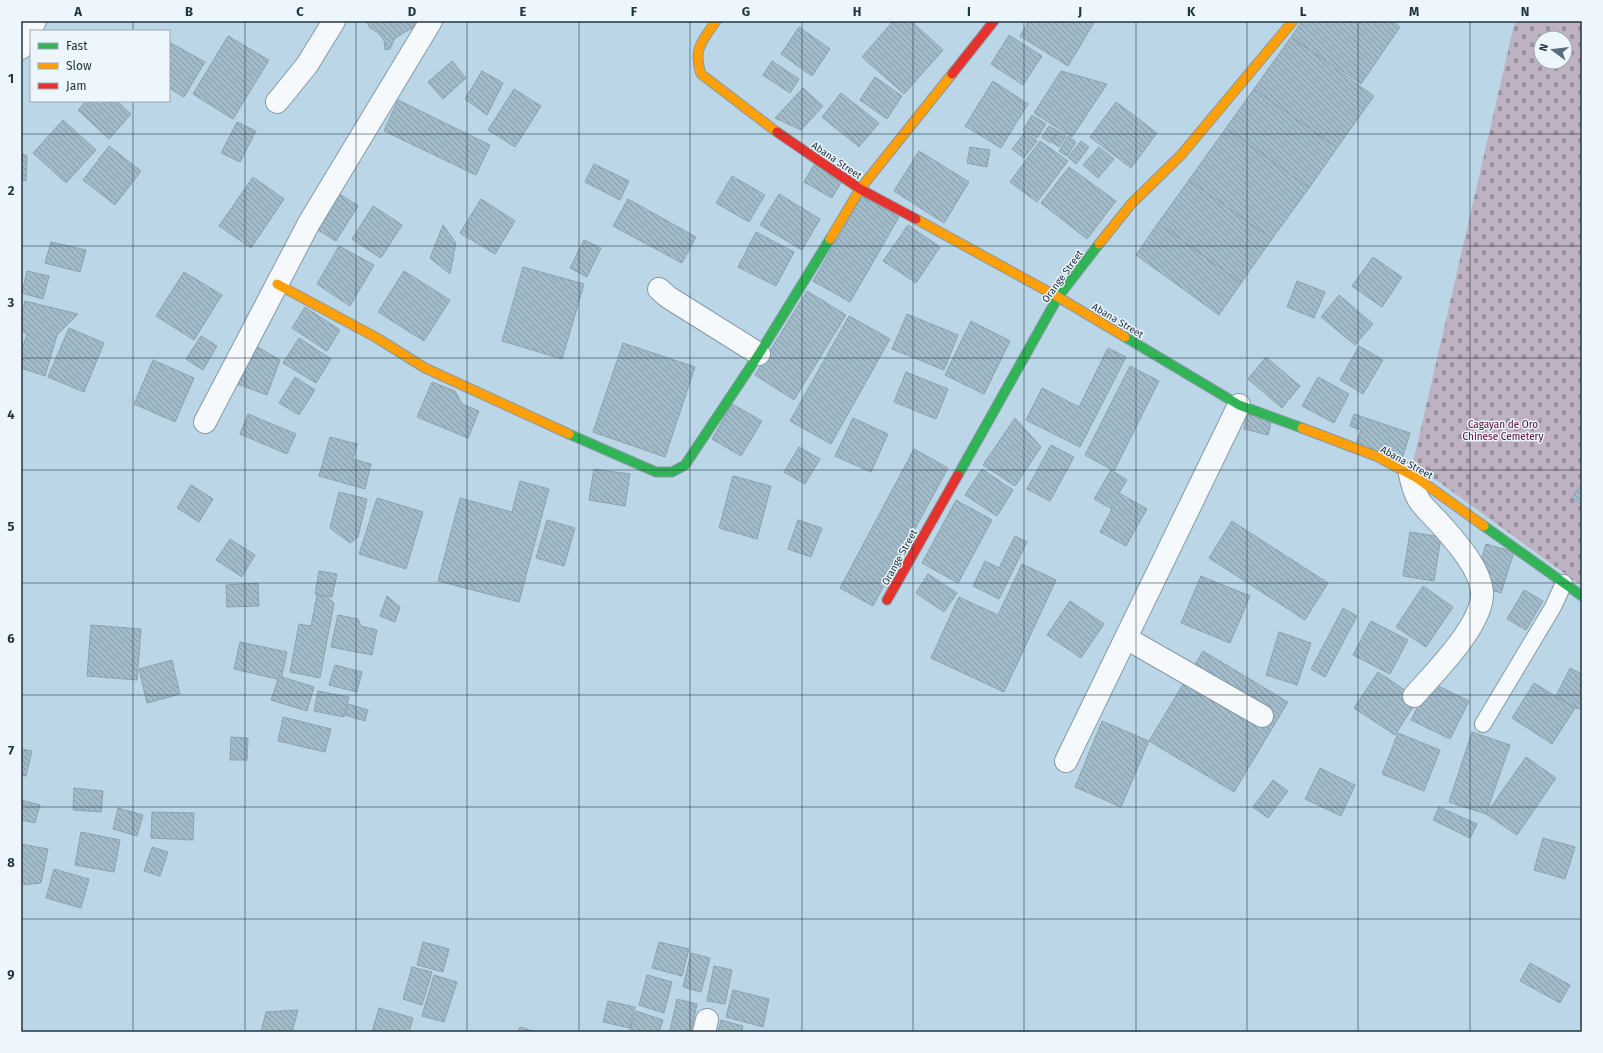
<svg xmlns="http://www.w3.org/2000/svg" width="1603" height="1053" viewBox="0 0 1603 1053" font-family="'Fira Sans',sans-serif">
<defs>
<pattern id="cemetery-stones" width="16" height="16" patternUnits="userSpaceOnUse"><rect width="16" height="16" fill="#beb1c2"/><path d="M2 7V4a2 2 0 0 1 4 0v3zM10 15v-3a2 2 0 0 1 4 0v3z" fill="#9a919f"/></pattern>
<pattern id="building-back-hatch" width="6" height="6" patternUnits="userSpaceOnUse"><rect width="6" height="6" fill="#a2bbc9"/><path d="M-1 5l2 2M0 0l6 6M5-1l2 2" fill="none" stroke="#8499a5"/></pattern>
</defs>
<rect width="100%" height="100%" fill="#bbd6e6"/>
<path fill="url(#cemetery-stones)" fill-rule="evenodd" d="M1515,21H1582V586L1413,463ZM1541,38H1565V62H1541Z"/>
<g fill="url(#building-back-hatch)" stroke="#8da3af">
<path d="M366,21H414V27L395,38L390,49L385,50L384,40L377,32L370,28Z"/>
<path d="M893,21H911L943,50L904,94L862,57Z"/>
<path d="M1029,21H1095L1068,66L1020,36Z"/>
<path d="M1302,21H1392L1400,27L1361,84L1291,37Z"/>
<path d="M799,27L830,49L812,76L781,54Z"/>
<path d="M1009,35L1042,56L1023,85L991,64Z"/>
<path d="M228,36L269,60L233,119L193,94Z"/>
<path d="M1291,37L1374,96L1337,148L1254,89Z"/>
<path d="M169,42L205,62L184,97L169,88Z"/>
<path d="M452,61L466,78L443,99L428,82Z"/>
<path d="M772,61L799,79L790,93L763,75Z"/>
<path d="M482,71L503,83L487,115L465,99Z"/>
<path d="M1061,71L1107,84L1072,137L1034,113Z"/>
<path d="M875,77L902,96L887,119L860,100Z"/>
<path d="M993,81L1028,104L1001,148L965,126Z"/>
<path d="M803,88L823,106L801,130L775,118Z"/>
<path d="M514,89L541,106L515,147L488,130Z"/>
<path d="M1254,89L1337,148L1309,188L1226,128Z"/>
<path d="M841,93L879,123L859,147L822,117Z"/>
<path d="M398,100L490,145L476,175L384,131Z"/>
<path d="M86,101H117L131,114L109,139L78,110Z"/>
<path d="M1116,102L1157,133L1131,168L1090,137Z"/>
<path d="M1032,115L1046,124L1037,138L1023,130Z"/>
<path d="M63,120L96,150L66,183L33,153Z"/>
<path d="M237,122L256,131L240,162L221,153Z"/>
<path d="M1049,126L1058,131L1050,143L1042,137Z"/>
<path d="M1226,128L1309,188L1272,239L1189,180Z"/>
<path d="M1059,131L1066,136L1059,147L1052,142Z"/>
<path d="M1025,132L1037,141L1024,158L1012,149Z"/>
<path d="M1068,136L1076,142L1067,156L1059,151Z"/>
<path d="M1040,141L1068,161L1037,202L1010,182Z"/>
<path d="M1081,141L1089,147L1076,164L1068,157Z"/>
<path d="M109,146L141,171L115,205L83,180Z"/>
<path d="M970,147L990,150L987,167L967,163Z"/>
<path d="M1099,147L1114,159L1098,178L1083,165Z"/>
<path d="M919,151L969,182L944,223L894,191Z"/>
<path d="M21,153L27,156L26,181L21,179Z"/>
<path d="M815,163L843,179L832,198L804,182Z"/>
<path d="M594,164L629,181L620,200L585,182Z"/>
<path d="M1069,167L1116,201L1087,239L1041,203Z"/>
<path d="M732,176L765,195L749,222L716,203Z"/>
<path d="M253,177L284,199L251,248L219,226Z"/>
<path d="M1189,180L1272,239L1241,283L1158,223Z"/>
<path d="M332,189L358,206L336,241L310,225Z"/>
<path d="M779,194L820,219L802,250L760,225Z"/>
<path d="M862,196L899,217L850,302L813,281Z"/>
<path d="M481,199L515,221L495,254L460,233Z"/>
<path d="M628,199L696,237L682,263L613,226Z"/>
<path d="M373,206L402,225L381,258L352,239Z"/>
<path d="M1158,223L1241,283L1219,315L1136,255Z"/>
<path d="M443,225L456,243L450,274L430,258Z"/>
<path d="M908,225L940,247L916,283L883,261Z"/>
<path d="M756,232L794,252L776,286L738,267Z"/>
<path d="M584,240L601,248L587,277L570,268Z"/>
<path d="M51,242L86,250L80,272L45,263Z"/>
<path d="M339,246L374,265L350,306L317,284Z"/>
<path d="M1373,257L1402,277L1382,307L1352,286Z"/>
<path d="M523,267L584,284L562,359L502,341Z"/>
<path d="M27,271L49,276L43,299L22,293Z"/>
<path d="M404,271L450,300L424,341L378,312Z"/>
<path d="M184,272L222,295L194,340L156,316Z"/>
<path d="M1297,281L1325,292L1314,318L1287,307Z"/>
<path d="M807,291L846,315L794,400L755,375Z"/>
<path d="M1339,295L1373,324L1355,345L1321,317Z"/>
<path d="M25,301L78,314L57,335L45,376L21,368V352L27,334L21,330V316Z"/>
<path d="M305,307L340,330L327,351L292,328Z"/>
<path d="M907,314L958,335L944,370L892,349Z"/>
<path d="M849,316L890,339L831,444L790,421Z"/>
<path d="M971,321L1010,341L984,394L945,375Z"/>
<path d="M69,328L104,343L84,392L48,377Z"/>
<path d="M201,336L217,346L203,370L186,359Z"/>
<path d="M299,338L331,359L316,383L283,363Z"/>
<path d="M623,343L695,367L665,457L593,432Z"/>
<path d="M256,346L280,360L267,395L235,383Z"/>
<path d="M1359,346L1383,360L1363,394L1340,380Z"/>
<path d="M1108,348L1126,357L1080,447L1026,420L1042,388L1079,407Z"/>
<path d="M1266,357L1300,386L1282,408L1248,379Z"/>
<path d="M153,360L194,378L175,422L134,404Z"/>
<path d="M1130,366L1159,381L1114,471L1085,455Z"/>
<path d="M906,372L948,389L936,419L894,402Z"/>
<path d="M295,377L315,390L299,415L279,403Z"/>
<path d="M1318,377L1349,394L1334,423L1302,406Z"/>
<path d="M432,382L455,391L462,404L479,411L468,438L417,417Z"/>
<path d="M732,404L762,421L741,456L712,439Z"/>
<path d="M1248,412L1272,418L1268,435L1244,429Z"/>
<path d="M248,414L296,434L287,454L240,434Z"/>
<path d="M1354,414L1410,433L1401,462L1355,448L1361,430L1350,426Z"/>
<path d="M853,418L888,434L871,472L835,456Z"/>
<path d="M1015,418L1041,447L1015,486L983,465Z"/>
<path d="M330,437L357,444L353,459L371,464L365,489L319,476Z"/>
<path d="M1051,445L1074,457L1050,501L1027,489Z"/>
<path d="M799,447L820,459L805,484L784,472Z"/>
<path d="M914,449L948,468L873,606L840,588Z"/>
<path d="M594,469L630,474L625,506L589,500Z"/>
<path d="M982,469L1013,490L997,516L965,495Z"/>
<path d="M1111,470L1127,480L1119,493L1147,509L1126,546L1100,532L1112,509L1094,499Z"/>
<path d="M733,476L771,486L757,539L719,528Z"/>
<path d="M520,481L549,489L519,602L438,581L460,498L512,512Z"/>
<path d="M1582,483V504L1572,498Z"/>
<path d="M191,485L213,499L199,522L177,508Z"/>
<path d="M339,492L367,499L358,537L350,543L330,528Z"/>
<path d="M377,498L423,512L406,569L359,554Z"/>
<path d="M956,500L992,520L958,583L922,563Z"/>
<path d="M547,520L575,528L564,566L536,558Z"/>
<path d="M798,520L822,528L811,557L788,549Z"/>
<path d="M1232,521L1328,583L1305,620L1209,558Z"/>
<path d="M1410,532L1441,537L1434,581L1403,576Z"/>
<path d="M1015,536L1027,542L999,599L973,586L985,561L999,568Z"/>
<path d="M230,539L255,555L242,577L216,560Z"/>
<path d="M1486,544L1514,552L1501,593L1474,585Z"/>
<path d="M1022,564L1056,580L1004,692L931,658L959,597L998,615Z"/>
<path d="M319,571L337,574L332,597L315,594Z"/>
<path d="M928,574L957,593L944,612L916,593Z"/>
<path d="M1201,576L1250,596L1230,643L1181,623Z"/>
<path d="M258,583L259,606L227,607L226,585Z"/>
<path d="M1423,586L1453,607L1426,647L1396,627Z"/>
<path d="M1524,590L1543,601L1526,630L1507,619Z"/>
<path d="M317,595L326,596L334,603L320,678L290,672L299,624L311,626Z"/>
<path d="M387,596L400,607L395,622L380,616Z"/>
<path d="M1070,601L1104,624L1081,658L1047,635Z"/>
<path d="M1343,608L1357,616L1325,677L1311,669Z"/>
<path d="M338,615L358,619L361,626L377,630L372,655L331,647Z"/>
<path d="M1371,621L1408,640L1390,674L1353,655Z"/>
<path d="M91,625L141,629L137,680L87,676Z"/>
<path d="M1279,632L1311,643L1297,685L1266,675Z"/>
<path d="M240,642L287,652L281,680L234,669Z"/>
<path d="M1203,651L1288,702L1234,792L1149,741Z"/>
<path d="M172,660L180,694L147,703L139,669Z"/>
<path d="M335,665L362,672L357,692L329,685Z"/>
<path d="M1570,668L1582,674V709L1575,708L1556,696Z"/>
<path d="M1378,672L1418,699L1395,735L1354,708Z"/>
<path d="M279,676L314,687L307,711L271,700Z"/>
<path d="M1430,682L1469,701L1450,739L1411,720Z"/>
<path d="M1534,683L1575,708L1552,744L1512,718Z"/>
<path d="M318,691L349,697L344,717L314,711Z"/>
<path d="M348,704L368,710L365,721L345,715Z"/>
<path d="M283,717L331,729L325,752L278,741Z"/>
<path d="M1102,721L1149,741L1121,807L1075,787Z"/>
<path d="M1472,732L1510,745L1486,814L1449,802Z"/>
<path d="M1398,733L1440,750L1424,791L1382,774Z"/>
<path d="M231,737L248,738L247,760H230Z"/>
<path d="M21,749L32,751L26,776L21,775Z"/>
<path d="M1526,757L1556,778L1517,835L1486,814Z"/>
<path d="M1320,768L1355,785L1341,816L1305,799Z"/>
<path d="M1273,780L1288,791L1268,818L1253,807Z"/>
<path d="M74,788L103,791L101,812L73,810Z"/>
<path d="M21,800L40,805L35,823L21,820Z"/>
<path d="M1439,807L1477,824L1470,838L1433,820Z"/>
<path d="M118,808L143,815L137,836L113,829Z"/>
<path d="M152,812L194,813L193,840L151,838Z"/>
<path d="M81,832L120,840L114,872L75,865Z"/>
<path d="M1543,838L1575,847L1565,879L1534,870Z"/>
<path d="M21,844L48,849L41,883L21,885Z"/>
<path d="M152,847L168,852L160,876L144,871Z"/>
<path d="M54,869L89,879L81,908L46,898Z"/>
<path d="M423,942L449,949L443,972L417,965Z"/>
<path d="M659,942L689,949L682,976L652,968Z"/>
<path d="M691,953L710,958L701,992L683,987Z"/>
<path d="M1530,963L1570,985L1560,1003L1520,981Z"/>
<path d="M714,966L732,970L725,1004L707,1001Z"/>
<path d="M412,967L432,972L422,1005L403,999Z"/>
<path d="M434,975L457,982L444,1022L422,1016Z"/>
<path d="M647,975L672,982L664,1013L639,1005Z"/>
<path d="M733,990L769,999L763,1027L726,1017Z"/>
<path d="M677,999L697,1004L691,1032H681L670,1030Z"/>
<path d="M608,1001L635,1007L630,1028L603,1022Z"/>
<path d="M379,1008L413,1018L409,1032H372Z"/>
<path d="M298,1010L292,1032H261L266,1012Z"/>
<path d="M636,1011L663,1020L659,1032H629Z"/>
<path d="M721,1020L743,1026L742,1032H718Z"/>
<path d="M520,1027L536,1032H518Z"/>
</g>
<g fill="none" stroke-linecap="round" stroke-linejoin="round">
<g stroke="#869ba7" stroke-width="18">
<path id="lane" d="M1483,724L1553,607L1564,583"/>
</g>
<g stroke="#869ba7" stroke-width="24">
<g id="street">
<path d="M21,48L35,21"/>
<path d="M277,102L307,65L334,21"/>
<path d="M659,289L668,297L759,354"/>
<path d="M205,422L309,223L431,21"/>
<path d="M1410,474C1416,505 1424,505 1443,527C1458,544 1480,569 1482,592C1484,624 1434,673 1414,696"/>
<path d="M1126,638L1262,716"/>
<path d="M1066,761L1239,405"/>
<path d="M704,1032L707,1020"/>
</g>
</g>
<g stroke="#869ba7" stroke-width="11">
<g id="fast">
<path d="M1125,337L1239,405L1302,428"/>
<path d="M569,434L656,472H672L685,465L759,354L830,239"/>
<path d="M958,475L1058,297L1099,244"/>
<path d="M1484,526L1582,596"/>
</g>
</g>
<g stroke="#869ba7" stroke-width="11">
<g id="slow">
<path d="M716,21C702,42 693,48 701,74L777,132"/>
<path d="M916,219L1058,297L1125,337"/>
<path d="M830,239L860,189L952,74"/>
<path d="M1099,244L1131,204L1181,155L1293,21"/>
<path d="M277,284L377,338L425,368L569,434"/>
<path d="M1302,428L1376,456L1417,478L1484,526"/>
</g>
</g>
<g stroke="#869ba7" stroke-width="11">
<g id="jam">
<path d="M952,74L994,21"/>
<path d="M777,132L860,189L916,219"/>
<path d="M887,600L958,475"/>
</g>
</g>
<use href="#lane" stroke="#f5f9fb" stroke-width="16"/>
<use href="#street" stroke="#f5f9fb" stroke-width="22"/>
<use href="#fast" stroke="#30b455" stroke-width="9"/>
<use href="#slow" stroke="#ff9f0a" stroke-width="9"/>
<use href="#jam" stroke="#e5322d" stroke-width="9"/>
</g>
<path fill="none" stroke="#213541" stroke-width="1" stroke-opacity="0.55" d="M133,21V31M245,21V1032M356,21V1032M467,21V1032M579,21V1032M690,21V1032M802,21V1032M913,21V1032M1024,21V1032M1136,21V1032M1247,21V1032M1358,21V1032M1470,21V1032M133,101V1032M21,134H1582M21,246H1582M21,358H1582M21,470H1582M21,583H1582M21,695H1582M21,807H1582M21,919H1582"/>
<g text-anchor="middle" stroke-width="3" stroke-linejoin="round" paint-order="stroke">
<g font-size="10" fill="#213541" stroke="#ecf6fc">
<text transform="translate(837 160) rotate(34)" y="4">Abana Street</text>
<text transform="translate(1062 276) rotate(-54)" y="4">Orange Street</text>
<text transform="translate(1118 320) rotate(31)" y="4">Abana Street</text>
<text transform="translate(1407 462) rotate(29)" y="4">Abana Street</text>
<text transform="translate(899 557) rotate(-61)" y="4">Orange Street</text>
</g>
<g font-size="10" fill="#540432" stroke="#ecf6fc">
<text x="1503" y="428">Cagayan de Oro<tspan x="1503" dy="12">Chinese Cemetery</tspan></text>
</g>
</g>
<rect width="1603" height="1053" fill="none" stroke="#ecf6fc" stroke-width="44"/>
<rect x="30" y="30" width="140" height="72" fill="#ecf6fc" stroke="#9ba9b1"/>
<rect x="38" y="43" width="20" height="6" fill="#30b455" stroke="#9ba9b1"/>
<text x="66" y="50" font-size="12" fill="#213541">Fast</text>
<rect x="38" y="63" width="20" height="6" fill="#ff9f0a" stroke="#9ba9b1"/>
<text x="66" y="70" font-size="12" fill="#213541">Slow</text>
<rect x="38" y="83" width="20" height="6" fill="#e5322d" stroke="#9ba9b1"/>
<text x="66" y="90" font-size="12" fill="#213541">Jam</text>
<g transform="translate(1553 50) rotate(285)"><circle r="19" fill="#ecf6fc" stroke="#9ba9b1"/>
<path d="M0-3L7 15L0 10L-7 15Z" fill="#576d7b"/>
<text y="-6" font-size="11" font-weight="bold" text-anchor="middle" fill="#213541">N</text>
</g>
<rect x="22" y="22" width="1559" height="1009" fill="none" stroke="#213541" stroke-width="1.5"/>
<g font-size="13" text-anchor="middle" font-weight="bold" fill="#213541">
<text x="78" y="16">A</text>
<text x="189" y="16">B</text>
<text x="300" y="16">C</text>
<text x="412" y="16">D</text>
<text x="523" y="16">E</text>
<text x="634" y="16">F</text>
<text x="746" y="16">G</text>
<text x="857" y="16">H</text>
<text x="969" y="16">I</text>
<text x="1080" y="16">J</text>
<text x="1191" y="16">K</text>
<text x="1303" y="16">L</text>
<text x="1414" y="16">M</text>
<text x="1525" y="16">N</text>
<text x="11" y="83">1</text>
<text x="11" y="195">2</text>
<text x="11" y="307">3</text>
<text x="11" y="419">4</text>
<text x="11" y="531">5</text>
<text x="11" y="643">6</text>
<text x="11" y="755">7</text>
<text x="11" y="867">8</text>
<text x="11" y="979">9</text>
</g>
</svg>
